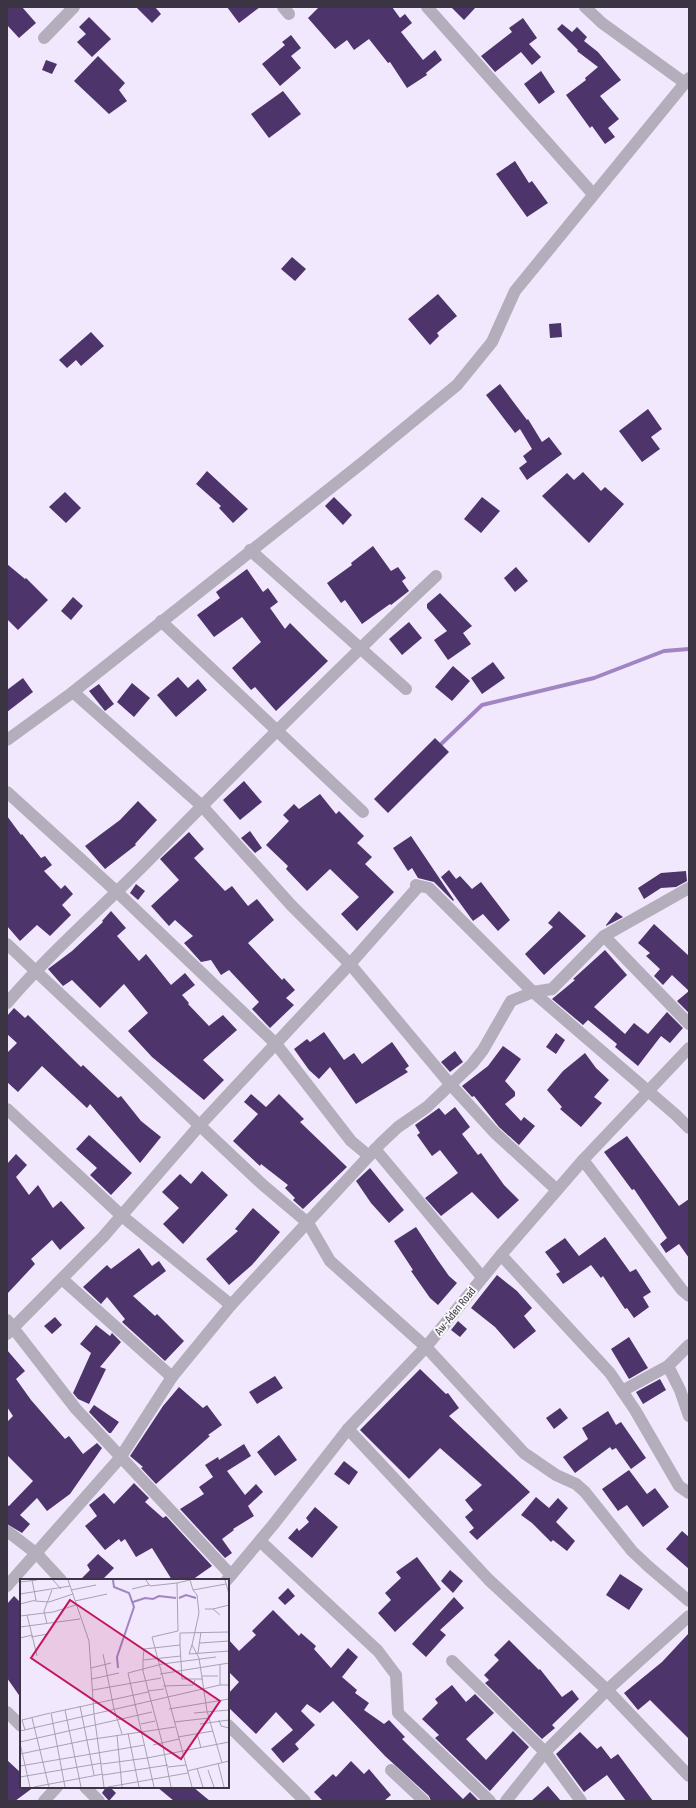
<svg xmlns="http://www.w3.org/2000/svg" width="696" height="1808" viewBox="0 0 696 1808" font-family="'Sofia Sans Condensed',sans-serif">
<rect width="100%" height="100%" fill="#f1e8fd"/>
<g fill="none" stroke-linecap="round" stroke-linejoin="round">
<path stroke="#a085c2" stroke-width="4" d="M438,747L482,705L594,678L664,651L689,649"/>
</g>
<g fill="#4d346a">
<path d="M7,7H22L36,23L19,38L7,25Z"/>
<path d="M136,7H155L161,14L152,23Z"/>
<path d="M227,7H260L239,23Z"/>
<path d="M319,7H392L400,18L405,14L412,23L401,32L423,60L435,50L442,60L426,73L427,75L407,88L390,62L388,63L369,39L354,50L347,40L335,49L308,18Z"/>
<path d="M451,7H476L464,20Z"/>
<path d="M89,17L111,39L92,57L77,42L86,34L79,27Z"/>
<path d="M523,18L537,38L529,44L541,57L532,65L521,52L495,72L481,56L512,32L509,28Z"/>
<path d="M562,24L572,32L577,27L587,37L584,41L598,52L621,80L600,96L619,119L608,128L615,137L605,144L592,126L590,128L566,95L586,80L585,78L598,67L577,51L578,50L557,29Z"/>
<path d="M291,35L301,48L291,56L301,68L280,86L262,64L285,45L282,42Z"/>
<path d="M98,56L125,83L119,90L127,101L109,114L74,81Z"/>
<path d="M46,60L57,64L52,74L42,70Z"/>
<path d="M541,71L555,92L539,104L524,84Z"/>
<path d="M283,91L301,114L269,138L251,114Z"/>
<path d="M515,161L529,183L532,181L548,203L527,217L496,174Z"/>
<path d="M292,257L306,269L295,281L281,269Z"/>
<path d="M438,294L457,316L437,333L439,336L430,345L408,319Z"/>
<path d="M561,323L562,337L550,338L549,324Z"/>
<path d="M91,332L104,346L81,366L76,360L67,368L59,360Z"/>
<path d="M500,384L527,420L528,419L542,442L549,437L562,454L527,480L519,468L527,462L523,456L532,449L520,429L515,433L486,395Z"/>
<path d="M648,409L662,429L651,437L660,449L642,462L619,431Z"/>
<path d="M207,471L248,509L233,523L219,508L221,506L196,484Z"/>
<path d="M583,472L601,491L605,487L624,504L589,543L542,496L567,473L574,480Z"/>
<path d="M65,492L81,508L66,523L49,507Z"/>
<path d="M334,497L352,515L343,525L325,506Z"/>
<path d="M482,497L500,511L481,533L464,519Z"/>
<path d="M373,546L391,571L398,567L406,578L402,581L409,591L391,605L390,604L362,624L345,600L341,603L327,583L352,565L351,563Z"/>
<path d="M7,564L25,579L26,578L48,600L18,630L7,619Z"/>
<path d="M516,567L528,581L515,592L504,578Z"/>
<path d="M247,569L263,592L268,588L278,602L270,608L285,629L290,623L328,661L276,711L255,687L251,690L232,668L261,642L242,617L214,637L197,615L220,598L216,592Z"/>
<path d="M440,593L472,626L463,633L471,644L448,660L434,640L447,631L427,608V604Z"/>
<path d="M73,597L83,606L71,620L61,611Z"/>
<path d="M409,622L422,638L402,655L389,639Z"/>
<path d="M493,662L505,678L482,694L471,678Z"/>
<path d="M453,666L470,681L452,701L435,687Z"/>
<path d="M178,677L188,688L198,679L207,690L176,717L157,695Z"/>
<path d="M23,678L33,692L7,712V690Z"/>
<path d="M132,683L150,698L134,717L117,702Z"/>
<path d="M99,684L114,704L105,711L89,691Z"/>
<path d="M435,738L449,752L388,813L374,799Z"/>
<path d="M244,781L262,802L240,820L223,800Z"/>
<path d="M320,794L336,814L339,811L364,836L357,843L372,857L365,864L394,892L357,931L341,914L359,897L330,869L307,891L286,869L288,866L266,845L289,821L283,815L294,804L299,809Z"/>
<path d="M138,801L157,820L135,844L136,845L105,869L85,846L120,820Z"/>
<path d="M7,816L21,835L22,834L41,858L45,856L52,865L44,871L61,889L65,885L73,894L62,905L71,915L50,936L37,925L20,941L7,926Z"/>
<path d="M250,831L262,848L255,853L241,838Z"/>
<path d="M189,832L204,849L194,858L225,891L232,886L248,906L257,899L274,920L248,943L282,980L284,978L295,990L286,998L294,1005L270,1028L252,1009L259,1002L229,970L221,975L211,960L201,962L184,943L193,936L175,920L169,926L151,906L179,880L160,859Z"/>
<path d="M411,836L454,900L453,901L434,882L418,878L412,868L408,871L393,848Z"/>
<path d="M449,870L456,879L460,876L472,889L481,882L510,920L498,931L483,914L473,921L441,877Z"/>
<path d="M686,871L687,881L676,887L661,888L644,899L638,888L661,873Z"/>
<path d="M136,884L145,891L138,900L130,893Z"/>
<path d="M111,911L126,928L117,936L139,961L146,954L171,985L185,973L195,985L182,995L189,1003L188,1004L209,1026L223,1015L237,1030L203,1060L224,1080L204,1100L152,1057L128,1031L148,1013L124,984L100,1008L72,980L63,986L48,969L72,951L103,922L102,921Z"/>
<path d="M559,911L586,936L544,975L525,954L553,927L548,923Z"/>
<path d="M616,912L623,917L606,926V925Z"/>
<path d="M654,924L689,956V1013L677,1001L689,991L672,975L663,985L654,976L660,969L646,956L650,953L638,943Z"/>
<path d="M605,950L627,975L594,1007L625,1034L634,1023L648,1034L667,1012L683,1028L670,1043L661,1036L638,1066L615,1047L617,1044L588,1020L583,1025L552,999L575,980L573,979Z"/>
<path d="M14,1008L25,1018L28,1015L81,1067L83,1065L118,1098L121,1096L141,1121L161,1137L140,1163L90,1104L87,1108L42,1066L18,1092L7,1082V1053L17,1043L7,1034V1016Z"/>
<path d="M324,1032L344,1060L354,1053L362,1064L392,1042L409,1066L405,1069L408,1072L356,1104L330,1067L319,1079L309,1070L294,1049L307,1039L310,1042Z"/>
<path d="M556,1033L565,1040L556,1054L546,1047Z"/>
<path d="M503,1046L521,1059L505,1081L515,1092V1096L505,1104L521,1121L524,1117L535,1126L519,1145L499,1127L474,1096L472,1097L462,1086L488,1066Z"/>
<path d="M455,1051L463,1062L450,1072L441,1062Z"/>
<path d="M585,1053L596,1068L609,1080L594,1097L602,1103L581,1127L560,1109L562,1107L547,1090L563,1071Z"/>
<path d="M251,1094L266,1107L279,1094L304,1119L300,1122L347,1167L303,1209L293,1200L295,1198L285,1188L288,1185L261,1164L260,1166L233,1141L258,1114L244,1102Z"/>
<path d="M455,1107L470,1127L462,1134L478,1155L481,1153L504,1185L519,1200L498,1219L472,1192L441,1216L425,1198L458,1173L440,1150L432,1156L417,1135L420,1133L415,1125L439,1108L445,1115Z"/>
<path d="M89,1135L132,1173L111,1195L90,1175L97,1168L76,1149Z"/>
<path d="M627,1136L679,1206L689,1199V1258L679,1244L666,1253L660,1244L667,1238L634,1189L632,1190L604,1152Z"/>
<path d="M16,1154L27,1165L16,1177L29,1195L38,1185L53,1208L61,1201L85,1228L60,1250L52,1240L31,1259L35,1264L7,1294V1164Z"/>
<path d="M370,1168L404,1210L389,1223L371,1203L356,1181Z"/>
<path d="M202,1171L228,1195L183,1244L163,1224L179,1208L162,1192L180,1174L191,1184Z"/>
<path d="M253,1208L280,1232L252,1265L229,1285L206,1259L238,1231L235,1229Z"/>
<path d="M416,1227L437,1259L449,1276L457,1283L438,1305L430,1298L411,1271L413,1270L394,1241Z"/>
<path d="M605,1237L630,1272L636,1269L651,1292L643,1297L649,1307L634,1318L627,1308L625,1309L603,1276L601,1278L591,1265L563,1284L556,1274L560,1272L545,1252L565,1238L579,1256Z"/>
<path d="M139,1248L152,1266L159,1261L166,1271L133,1296L155,1316L157,1314L184,1341L165,1361L122,1322L125,1319L107,1297L101,1304L83,1287L107,1265L111,1269Z"/>
<path d="M497,1275L517,1291L532,1308L524,1316L536,1331L514,1349L495,1327L471,1308Z"/>
<path d="M55,1317L62,1325L52,1334L44,1326Z"/>
<path d="M458,1321L467,1329L460,1337L451,1330Z"/>
<path d="M96,1325L110,1336L112,1333L121,1342L100,1367L106,1369L89,1404L78,1399L73,1393L91,1353L80,1344Z"/>
<path d="M629,1337L648,1368L629,1379L611,1349Z"/>
<path d="M7,1350L25,1371L16,1379L31,1400L65,1439L69,1436L83,1454L97,1443L102,1448L70,1494L47,1511L37,1498L20,1515L30,1524L22,1533L7,1524V1505L9,1506L33,1481L7,1455V1422L13,1416L7,1407Z"/>
<path d="M420,1369L446,1394L448,1393L459,1408L449,1416L530,1492L477,1540L469,1532L474,1528L465,1517L473,1510L465,1500L482,1485L440,1448L409,1479L360,1430Z"/>
<path d="M275,1376L283,1388L257,1404L249,1392Z"/>
<path d="M660,1379L666,1390L643,1404L636,1392Z"/>
<path d="M179,1387L203,1408L207,1405L222,1425L208,1435L210,1436L156,1484L141,1468L143,1467L130,1456L163,1406Z"/>
<path d="M94,1405L119,1422L111,1433H109L89,1412Z"/>
<path d="M560,1408L568,1418L554,1429L546,1418Z"/>
<path d="M608,1411L616,1425L621,1422L646,1458L631,1469L616,1448L612,1450L610,1447L575,1473L563,1457L588,1439L582,1428Z"/>
<path d="M279,1435L297,1460L275,1476L257,1452Z"/>
<path d="M244,1444L251,1456L227,1471L245,1495L256,1484L263,1492L248,1506L254,1516L233,1529L234,1530L222,1539L232,1553L225,1558L180,1509L204,1494L199,1487L213,1477L205,1465L218,1457L219,1460Z"/>
<path d="M344,1461L358,1472L349,1485L334,1474Z"/>
<path d="M629,1470L647,1494L655,1488L669,1507L643,1527L627,1505L618,1511L602,1489Z"/>
<path d="M134,1483L149,1498L145,1502L163,1518L166,1516L212,1566L192,1580H172L152,1548L136,1557L125,1539L121,1542L119,1539L105,1550L85,1526L97,1516L89,1505L104,1493L114,1504Z"/>
<path d="M536,1497L549,1508L558,1498L568,1508L556,1522L575,1541L567,1551L553,1540L551,1542L532,1523L521,1515Z"/>
<path d="M315,1507L338,1527L312,1558L288,1538L297,1528L299,1531L309,1522L306,1518Z"/>
<path d="M682,1531L689,1537V1569L666,1549Z"/>
<path d="M98,1554L114,1568L102,1580H80L90,1570L87,1565Z"/>
<path d="M417,1557L441,1589L395,1632L378,1613L391,1600L385,1593L401,1578L396,1572Z"/>
<path d="M450,1570L463,1581L453,1593L441,1581Z"/>
<path d="M620,1574L643,1589L629,1610L606,1595Z"/>
<path d="M288,1588L295,1596L285,1605L278,1598Z"/>
<path d="M14,1596L21,1603V1698L7,1678V1604Z"/>
<path d="M454,1597L464,1608L440,1630L446,1635L426,1657L412,1644Z"/>
<path d="M273,1610L299,1636L301,1633L316,1646L314,1649L331,1668L348,1648L358,1657L342,1677L357,1690L355,1693L369,1703L364,1710L384,1724L389,1720L405,1737L402,1739L463,1799L470,1792L479,1801H431L429,1796L385,1756L333,1701L320,1713L307,1704L301,1711L315,1725L295,1744L299,1749L283,1763L271,1749L293,1730L276,1712L256,1734L228,1707V1694L239,1682L228,1671V1639L239,1651L256,1635L252,1631Z"/>
<path d="M689,1633V1739L650,1700L638,1710L624,1693L662,1662Z"/>
<path d="M509,1640L539,1670L540,1669L562,1697L572,1690L579,1699L552,1725L555,1728L542,1739L485,1683L489,1680L484,1675L499,1660L494,1655Z"/>
<path d="M452,1685L466,1702L475,1694L494,1713L466,1739L486,1760L513,1731L529,1747L490,1791L435,1738L439,1735L422,1719L438,1703L435,1699Z"/>
<path d="M580,1732L597,1749L601,1746L611,1759L618,1754L653,1801H626L607,1775L584,1792L556,1754Z"/>
<path d="M7,1760L21,1773V1787H34L15,1801H7Z"/>
<path d="M351,1761L364,1774L369,1769L391,1795L384,1801H323L314,1792L333,1774L336,1777Z"/>
<path d="M548,1786L561,1801H531Z"/>
<path d="M106,1787H110L116,1793L109,1801L102,1793Z"/>
<path d="M157,1787H193L210,1801H174Z"/>
</g>
<g fill="none" stroke-linecap="round" stroke-linejoin="round">
<g stroke="#b3adbc" stroke-width="12">
<path d="M283,7L289,14"/>
<path d="M427,7L593,194"/>
<path d="M585,7L602,23L685,83"/>
<path d="M44,38L74,7"/>
<path d="M250,550L406,689"/>
<path d="M161,621L363,812"/>
<path d="M73,692L202,806L291,905L350,964L450,1084L494,1132L557,1190"/>
<path d="M7,740L73,692L362,463L457,385L492,342L515,291L689,78"/>
<path d="M7,792L117,892L276,1044L351,1141L369,1156"/>
<path d="M689,888L604,936L689,1024"/>
<path d="M7,944L263,1185L308,1223L330,1261L426,1347L524,1453L556,1475L576,1484L585,1492L632,1551L649,1567L689,1601"/>
<path d="M7,1003C49,954 98,911 144,865C240,767 336,670 436,576"/>
<path d="M7,1109L122,1216L231,1305"/>
<path d="M375,1149L482,1277"/>
<path d="M583,1160L682,1290L689,1296"/>
<path d="M501,1255L610,1373L635,1410L679,1486L689,1493"/>
<path d="M62,1279L172,1377"/>
<path d="M7,1320L76,1409L231,1575"/>
<path d="M7,1334L103,1237L200,1125L350,964L417,888L416,885L429,888L533,992L676,1115L689,1128"/>
<path d="M689,1345L668,1366L680,1390L689,1416"/>
<path d="M622,1391L668,1366"/>
<path d="M348,1429L489,1580L607,1690L689,1776"/>
<path d="M7,1531L37,1554L61,1580"/>
<path d="M260,1541L378,1651L396,1675L398,1713L490,1801"/>
<path d="M227,1580L273,1525L348,1429L426,1347L501,1255L583,1160L689,1048"/>
<path d="M7,1586L120,1458L172,1377L231,1305L381,1143L398,1127L427,1107L472,1064L483,1050L511,1001L533,992L552,989L604,936"/>
<path d="M452,1661L545,1752L581,1801"/>
<path d="M7,1712L21,1726"/>
<path d="M228,1725L305,1801"/>
<path d="M391,1770L424,1801"/>
<path d="M85,1787L99,1801"/>
<path d="M44,1801L57,1787"/>
<path d="M506,1801L545,1752L607,1690L689,1616"/>
</g>
</g>
<g text-anchor="middle" stroke-width="4" stroke-linejoin="round" paint-order="stroke">
<g font-size="12" fill="#3b3543" stroke="#fafafa">
<text transform="translate(455 1311) rotate(-51)" y="4">Aw-Aden Road</text>
</g>
</g>
<g transform="translate(20 1579)">
<rect width="209" height="209" fill="#f1e8fd"/>
<path fill="none" stroke="#a085c2" stroke-width="2" d="M93,1L94,8L109,14L114,28L97,78L98,89M159,19L166,16L176,19M113,23L125,19L133,20L139,17L156,19"/>
<path fill="none" stroke="#a8a0b3" stroke-width="1" d="M33,1L41,10M48,1L69,62L74,135L84,208M126,1L130,7L157,4M170,1L157,4L158,52L132,58L172,208M170,1L173,11L177,16L179,34L172,66L179,79L187,132L202,184M205,1L209,15M0,3L17,1M112,10L129,6M51,11L76,6M173,11L206,5M0,15L50,7M15,22L29,23L53,15M55,22L87,15M0,25L16,21L12,1M185,30H193L200,36M193,30L209,26M0,37L33,33L56,26M27,45L24,32L32,11M0,48L60,40M12,56L17,77M11,58L28,55M0,59L12,56L7,36M180,64L209,62M160,66L162,100H183M172,66L169,75L209,72M178,74L181,53M83,75L94,130L102,155M161,77L123,81L124,70L160,66V54L209,53M123,81V92L142,163L151,208M200,85V106H209M71,89L91,84M140,95L209,84M182,97H198M72,100L99,94M143,107L173,106L175,101M73,111L141,99M128,112L144,110M60,127L74,196M149,130L209,120M45,131L61,208M174,134L209,131M12,139L29,208M199,141L201,147L209,149M154,143L189,139M121,145L135,142M180,145L209,141M5,151L2,141L30,134M0,152L200,106M108,154L119,208M177,154L181,169M97,156L102,208M158,158L193,152M0,163L132,133M0,164L10,208M133,166L159,160M0,175L67,161L155,148M127,179L209,163M198,184L204,208M82,185L127,179M0,187L125,166M148,188L166,186M177,189L183,208M188,191L194,208M167,192L209,182M83,196L148,186M0,198L82,184M14,208L83,195M45,208L31,134L128,113M88,208L168,194M134,208L108,94L142,85L196,78"/>
<path fill="#c2185b" fill-opacity="0.15" stroke="#c2185b" stroke-width="2" d="M50,21L200,122L161,180L11,79Z"/>
<rect width="209" height="209" fill="none" stroke="#3b3543" stroke-width="2"/>
</g>
<rect width="696" height="1808" fill="none" stroke="#3b3543" stroke-width="16"/>
</svg>
